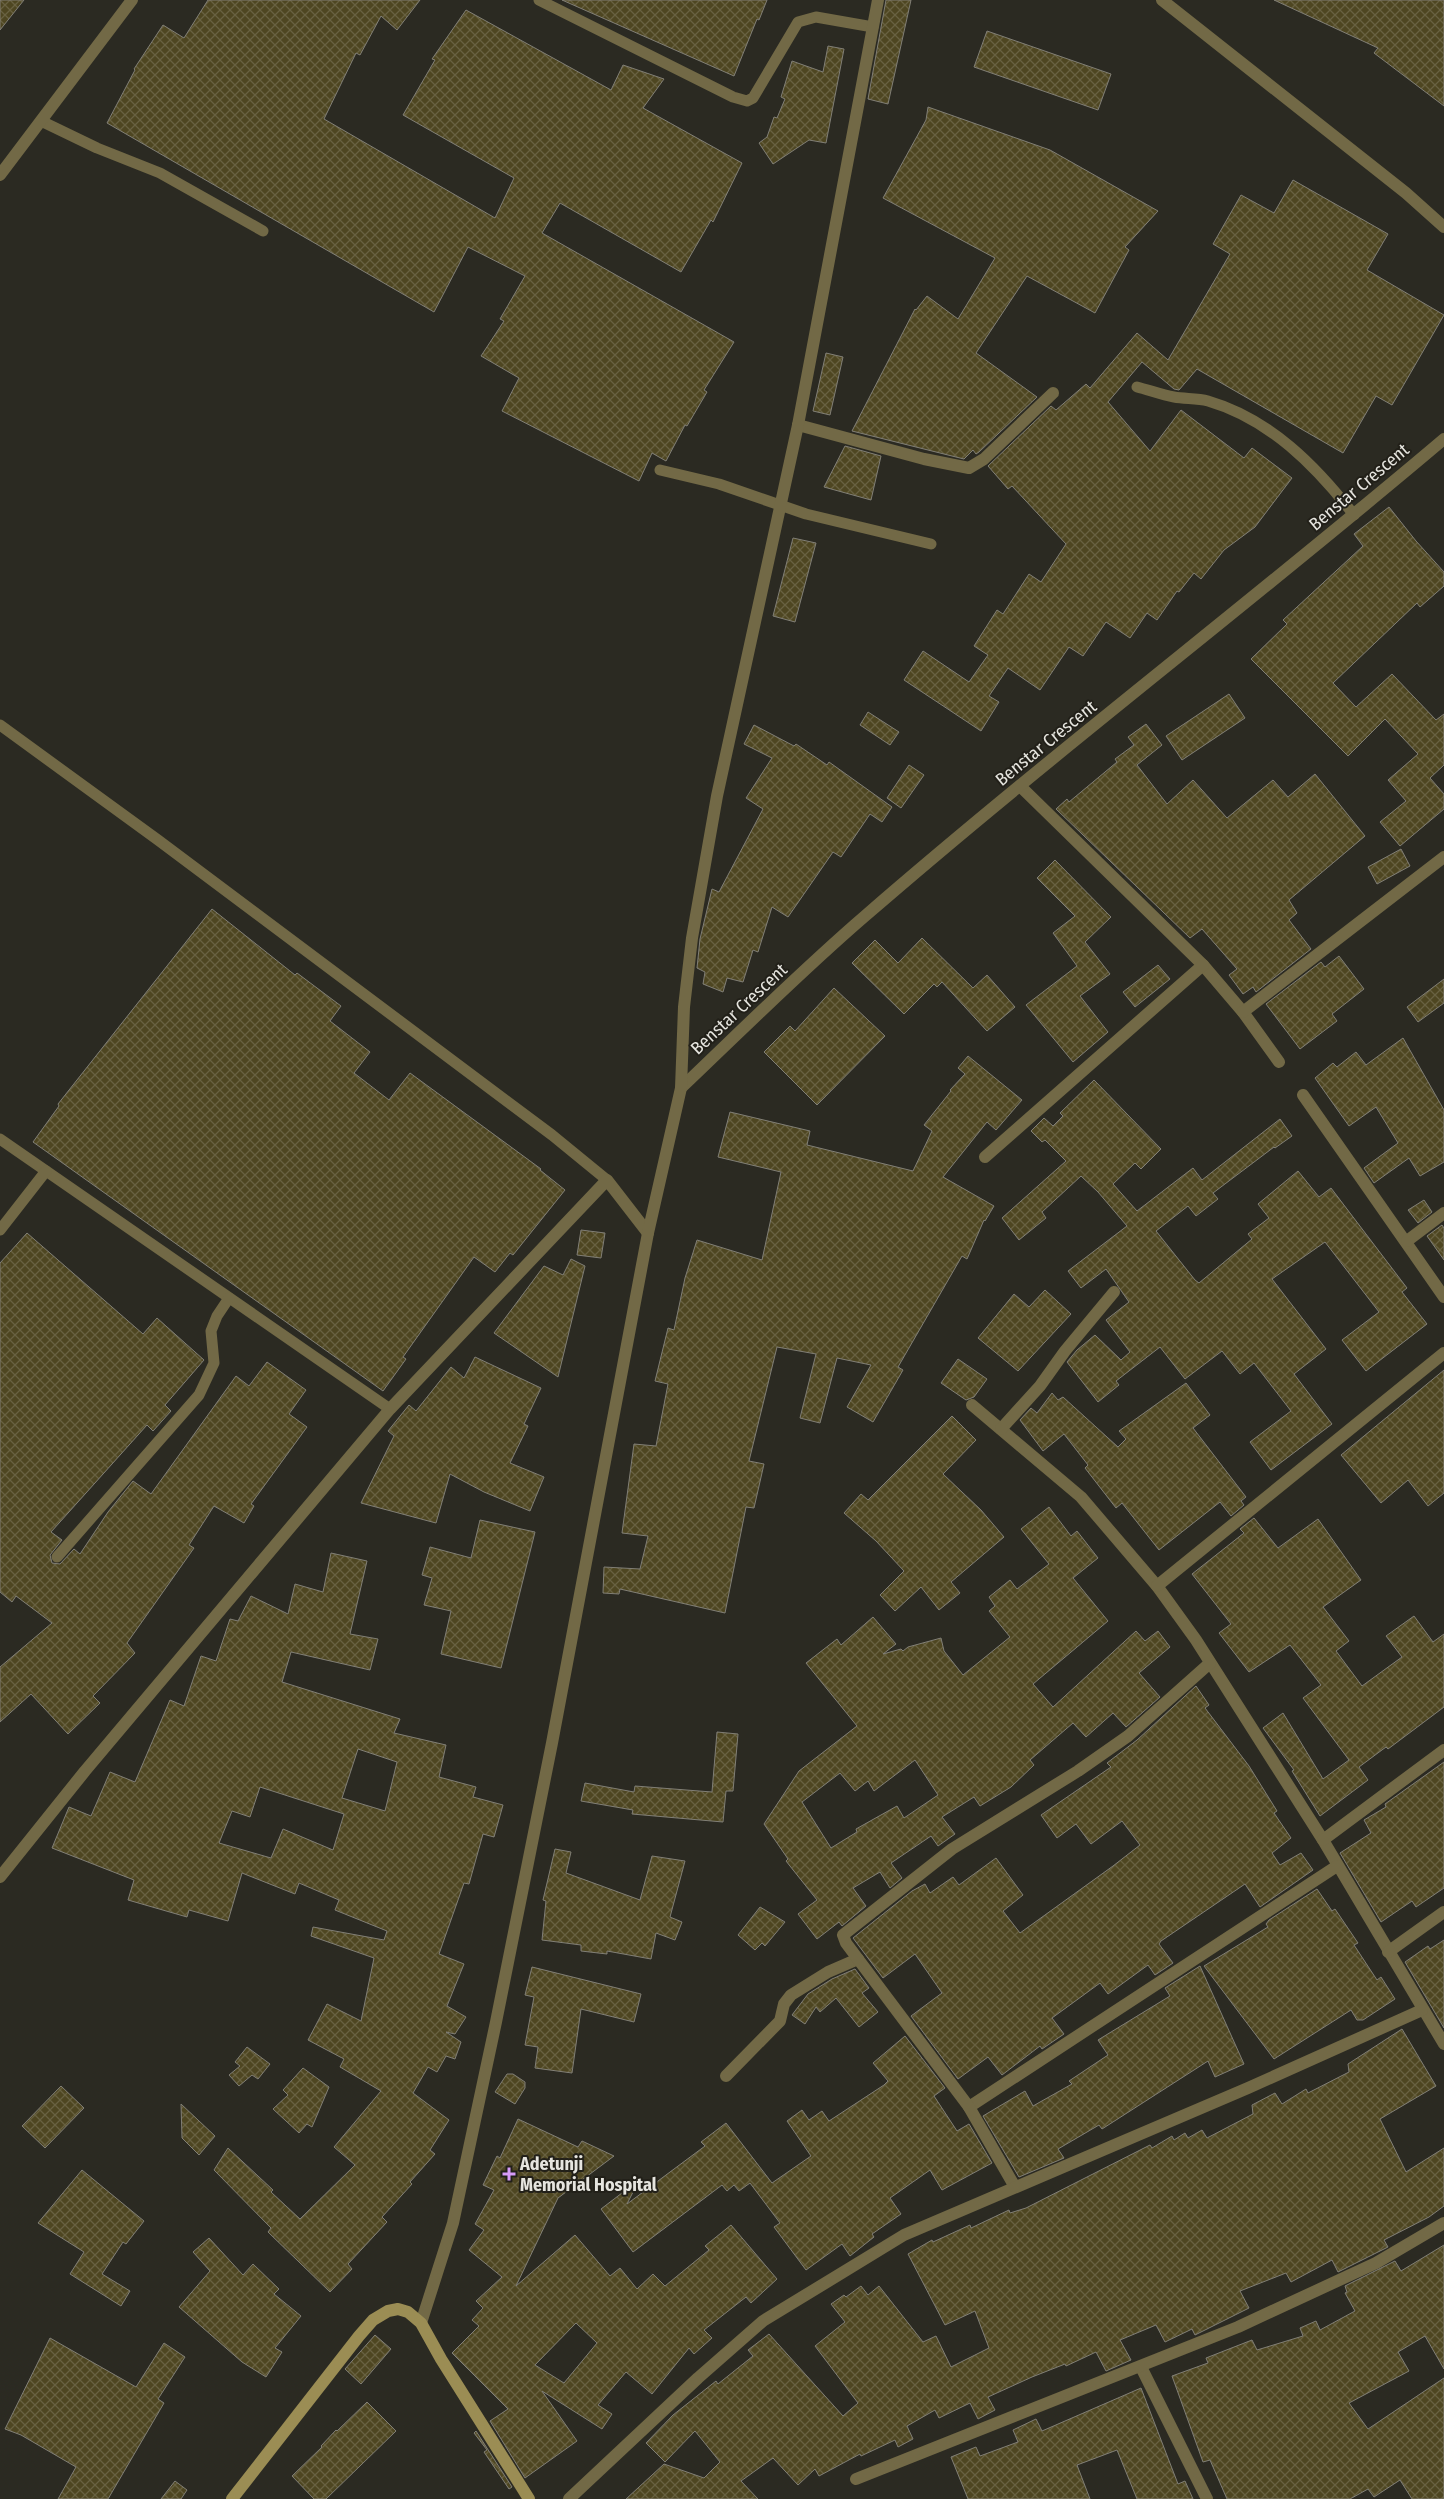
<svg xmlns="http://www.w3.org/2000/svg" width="1444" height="2499" viewBox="0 0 1444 2499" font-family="'Fira Sans Condensed',sans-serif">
<defs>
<pattern id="building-cross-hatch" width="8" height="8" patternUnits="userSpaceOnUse" patternTransform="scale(1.25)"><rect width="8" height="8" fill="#4e4621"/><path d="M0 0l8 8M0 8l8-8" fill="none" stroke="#686141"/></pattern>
</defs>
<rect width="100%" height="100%" fill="#2b2a22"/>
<g fill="url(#building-cross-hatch)" stroke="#817f76" fill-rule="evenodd">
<path d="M0,0H24L0,30Z"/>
<path d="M208,0H420L397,30L381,16L360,55L356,53L324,119L495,218L514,178L403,115L435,60L432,59L466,10L611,90L623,65L664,79L643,108L742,163L713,222L711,220L681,272L560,203L542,233L734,342L704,390L707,392L687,426L685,425L666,461L652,453L639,481L502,411L519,378L481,356L504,321L500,319L525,276L468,247L434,312L107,123L135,70L134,69L163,25L184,38Z"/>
<path d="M562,0H767L759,20L757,19L734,76Z"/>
<path d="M886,0H911L888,104L868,99Z"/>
<path d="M1274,0H1444V106L1374,53L1378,48Z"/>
<path d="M987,31L1111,74L1098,110L974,67Z"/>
<path d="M828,46L844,49L826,143L809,140L773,164L759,143L767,137L774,117L777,118L785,99L781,97L792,61L823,72Z"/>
<path d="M928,107L1050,150L1158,211L1125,247L1129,250L1095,313L1027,276L976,353L1037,397L979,452L976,454L973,450L964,459L852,431L915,309L916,310L927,296L958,319L995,258L883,198L926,120Z"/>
<path d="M1293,180L1388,234L1367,270L1444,315L1392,405L1376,396L1343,453L1197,369L1179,390L1174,389L1142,362L1108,402L1150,451L1181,410L1244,458L1252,448L1292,478L1255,527L1224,550L1201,579L1194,573L1179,592L1177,591L1157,620L1147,613L1130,638L1106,622L1083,656L1069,647L1040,690L1008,668L989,696L999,702L981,731L904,680L923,651L969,682L988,655L974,646L997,610L1003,614L1029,574L1041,582L1066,544L1012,486L1008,489L988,466L1051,406L1056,410L1086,384L1090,388L1137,333L1168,360L1230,254L1213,244L1241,195L1274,213Z"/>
<path d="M826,353L843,357L830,415L813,411Z"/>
<path d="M845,446L881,456L871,500L824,487Z"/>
<path d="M1389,507L1416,541L1444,572V586L1420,607L1417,603L1333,683L1356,707L1392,674L1436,720L1444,714V765L1430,778L1444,794V809L1400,846L1380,822L1406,801L1388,780L1418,754L1385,719L1348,756L1251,659L1287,624L1283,620L1363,546L1354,534Z"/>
<path d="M793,538L816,543L795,622L773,616Z"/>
<path d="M1229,694L1245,718L1182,760L1166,736Z"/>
<path d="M868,712L899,732L890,745L860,725Z"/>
<path d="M1146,724L1162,745L1137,765L1167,804L1193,780L1227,818L1273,780L1288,797L1315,774L1365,836L1289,900L1297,913L1289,920L1311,949L1256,992L1253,987L1243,994L1229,975L1237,969L1202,929L1190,938L1056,809L1067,799L1069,802L1117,762L1115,759L1134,745L1128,737Z"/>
<path d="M754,725L794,746L796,744L827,765L829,762L892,807L882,822L870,814L841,857L833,852L788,917L772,907L758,952L753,950L743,982L727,978L723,992L703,984L705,972L697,968L700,939L712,889L719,892L763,809L746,798L772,758L744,744Z"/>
<path d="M909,765L924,775L901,808L887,798Z"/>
<path d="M1401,849L1410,866L1377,884L1368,867Z"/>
<path d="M1055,860L1111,917L1085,942L1110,974L1080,996L1108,1032L1073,1062L1026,1005L1077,966L1053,933L1075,916L1037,878Z"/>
<path d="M212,909L295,975L297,973L341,1006L330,1021L370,1052L354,1073L389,1100L410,1073L541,1169L540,1170L565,1190L513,1255L510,1253L495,1272L474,1257L403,1357L406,1359L383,1391L33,1142L59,1106L58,1104Z"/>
<path d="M922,938L973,988L987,975L1015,1007L987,1031L942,982L937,987L934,984L904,1014L852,963L875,940L898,963Z"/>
<path d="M1339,956L1364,989L1332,1014L1337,1021L1300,1049L1266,1004L1321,962L1325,967Z"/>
<path d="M1158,965L1170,979L1135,1007L1123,992Z"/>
<path d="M1444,979V1003L1418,1022L1407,1007Z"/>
<path d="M834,988L885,1036L817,1105L764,1052L790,1026L795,1031Z"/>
<path d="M1403,1038L1444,1110V1162L1420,1176L1409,1158L1374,1183L1364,1168L1398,1143L1376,1107L1349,1126L1315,1078L1333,1063L1337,1067L1356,1052L1366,1065Z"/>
<path d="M968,1056L1022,1100L996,1130L987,1122L943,1177L994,1206L985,1221L984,1220L967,1259L962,1256L898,1367L903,1370L873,1422L847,1407L871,1365L837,1358L820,1423L800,1418L816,1354L777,1347L749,1461L764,1464L754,1508L746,1507L725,1613L620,1589L619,1594L603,1593L604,1567L640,1569L648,1536L622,1533L634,1444L656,1446L668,1384L655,1381L668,1328L674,1330L685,1278L697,1240L762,1260L781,1172L718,1157L730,1112L810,1131L807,1145L913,1171L932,1131L924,1125L951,1091L950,1090L965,1074L958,1068Z"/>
<path d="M1094,1080L1161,1149L1141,1169L1135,1163L1113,1184L1137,1211L1193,1168L1202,1180L1280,1119L1292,1136L1275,1148L1274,1147L1213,1193L1218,1199L1196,1216L1188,1206L1156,1231L1195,1280L1199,1283L1252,1239L1248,1234L1269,1218L1258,1204L1298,1171L1319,1197L1331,1188L1407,1288L1402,1292L1427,1324L1366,1371L1342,1340L1379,1312L1325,1242L1272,1279L1326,1349L1294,1374L1332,1424L1271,1470L1250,1442L1291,1411L1254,1363L1240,1374L1222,1351L1185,1379L1160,1347L1116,1381L1119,1385L1098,1402L1067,1362L1077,1350L1095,1335L1121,1360L1130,1352L1106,1320L1129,1302L1106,1269L1081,1288L1068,1271L1127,1226L1098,1192L1081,1176L1042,1212L1046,1218L1019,1240L1002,1218L1066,1161L1045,1140L1042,1142L1031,1131L1044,1118L1053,1126L1063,1116L1060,1113Z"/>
<path d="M1424,1200L1432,1212L1418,1223L1408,1210Z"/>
<path d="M1442,1225L1444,1228V1260L1427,1236Z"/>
<path d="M581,1230L605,1233L601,1258L577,1255Z"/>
<path d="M27,1233L143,1334L157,1318L204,1360L165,1405L171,1411L153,1431L147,1425L51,1532L62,1540L50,1555L52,1563L60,1564L74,1549L80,1554L108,1512L133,1481L151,1494L236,1376L249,1386L267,1362L306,1390L289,1414L307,1427L251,1504L254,1506L244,1523L214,1506L189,1545L194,1548L127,1643L135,1653L93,1696L100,1703L68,1734L31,1694L0,1722V1667L52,1623L16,1596L12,1602L0,1592V1263Z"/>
<path d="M571,1259L585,1266L558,1377L494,1333L544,1266L563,1275Z"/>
<path d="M1045,1290L1071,1314L1018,1371L978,1338L1014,1294L1029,1307Z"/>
<path d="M475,1357L541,1388L524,1424L528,1426L510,1463L544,1477L530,1511L484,1492L450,1474L436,1523L361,1503L394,1436L388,1431L409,1405L416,1411L451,1367L464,1378Z"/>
<path d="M958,1359L987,1379L974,1397L966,1400L941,1383Z"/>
<path d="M1444,1370V1493L1428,1506L1408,1480L1381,1503L1341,1455Z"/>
<path d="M1186,1383L1210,1415L1193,1428L1246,1497L1241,1501L1244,1505L1231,1516L1220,1502L1159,1550L1122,1503L1116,1508L1085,1468L1088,1465L1064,1434L1043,1451L1020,1420L1031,1408L1037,1413L1052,1393L1058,1400L1063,1397L1118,1447L1126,1439L1119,1431Z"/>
<path d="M952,1416L976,1440L943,1474L981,1510L1004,1537L951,1582L960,1593L939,1610L921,1587L895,1611L880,1595L904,1571L876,1541L844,1513L861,1494L868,1500Z"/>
<path d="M1049,1507L1071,1536L1077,1531L1098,1558L1073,1578L1108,1621L1033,1684L1053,1707L1136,1631L1145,1641L1158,1631L1170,1647L1139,1673L1160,1697L1126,1727L1113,1713L1086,1737L1073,1723L1030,1760L1034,1765L1011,1787L980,1806L974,1797L942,1817L955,1834L938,1846L931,1836L891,1863L902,1878L890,1888L880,1872L853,1888L866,1906L842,1926L839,1922L817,1939L798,1914L817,1900L786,1861L788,1859L764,1824L799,1771L857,1726L806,1663L837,1639L841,1645L873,1617L896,1644L883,1654L901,1649L903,1651L908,1647L941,1638L944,1651L963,1675L1010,1637L989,1611L995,1606L989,1597L1010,1580L1017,1589L1049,1564L1021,1529ZM915,1760L938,1795L904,1818L897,1806L856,1829L857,1832L831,1848L802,1802L840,1773L855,1791L868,1781L874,1791Z"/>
<path d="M1254,1518L1278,1548L1318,1519L1361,1580L1323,1607L1349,1641L1336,1651L1362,1686L1402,1657L1386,1636L1414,1616L1433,1642L1444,1634V1707L1388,1749L1386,1747L1359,1767L1368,1780L1320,1816L1292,1771L1294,1770L1263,1728L1283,1713L1323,1779L1349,1760L1303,1698L1321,1685L1290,1645L1249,1672L1219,1633L1231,1624L1192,1574L1244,1533L1240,1529Z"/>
<path d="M480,1520L535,1532L501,1668L441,1654L451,1611L424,1605L432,1578L422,1575L430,1547L471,1558Z"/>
<path d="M331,1553L367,1561L350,1634L378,1639L370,1670L291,1652L282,1682L400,1719L394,1733L446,1745L439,1777L476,1787L473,1797L503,1805L494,1837L483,1834L469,1884L464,1883L439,1954L464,1964L447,2006L466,2017L455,2034L446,2032L461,2042L455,2059L446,2056L437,2072L428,2067L413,2093L449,2120L430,2150L435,2154L410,2182L412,2184L382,2217L387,2222L348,2264L352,2269L330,2292L268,2232L271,2228L214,2170L228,2148L273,2190L271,2192L300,2219L355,2165L334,2147L381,2091L340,2067L344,2059L308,2040L327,2004L361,2021L374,1958L311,1936L313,1927L384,1940L387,1931L335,1910L339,1900L299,1883L295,1894L242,1873L228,1921L189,1910L187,1917L128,1900L134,1880L52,1848L69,1807L91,1816L110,1772L135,1782L170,1700L184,1706L201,1656L216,1661L230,1619L238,1621L251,1596L288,1614L295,1584L323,1592ZM358,1749L397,1762L385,1811L342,1798ZM260,1787L344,1814L333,1850L283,1829L271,1858L219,1843L232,1811L250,1817Z"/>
<path d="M1196,1686L1209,1705L1205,1708L1249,1766L1277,1811L1274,1813L1291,1838L1272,1853L1280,1865L1301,1853L1313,1870L1260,1907L1245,1884L1161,1941L1159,1944L1173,1963L1155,1975L1148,1965L1108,1994L1100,1983L1052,2018L1064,2034L1042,2049L1040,2046L1002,2075L988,2057L958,2079L911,2016L942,1993L915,1954L883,1978L853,1938L912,1891L925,1884L930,1893L953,1877L959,1885L996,1858L1023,1895L1003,1911L1020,1933L1113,1866L1140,1845L1122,1821L1091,1844L1076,1824L1057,1838L1041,1815L1111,1767L1107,1763L1137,1740Z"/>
<path d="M717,1732L738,1734L733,1791H726L723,1822L632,1814L633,1810L581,1801L585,1783L634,1792L635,1786L712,1792Z"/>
<path d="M1444,1762V1888L1416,1907L1412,1901L1381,1922L1340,1853L1371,1833L1364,1820L1386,1807L1385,1804Z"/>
<path d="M555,1849L571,1852L566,1873L640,1900L652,1856L685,1861L670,1917L682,1922L675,1940L656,1933L651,1959L607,1951V1954L581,1951V1945L542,1940L546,1901L543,1900Z"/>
<path d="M1317,1889L1332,1911L1335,1909L1358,1943L1354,1945L1377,1980L1381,1977L1395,1999L1363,2020H1357L1351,2010L1274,2059L1204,1966L1268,1927L1266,1924L1269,1920Z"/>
<path d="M760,1907L785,1922L765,1946L762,1943L755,1950L738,1935Z"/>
<path d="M1444,1940V2028L1405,1962L1428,1946L1430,1949Z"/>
<path d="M1200,1966L1244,2064L1215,2077L1208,2061L1102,2129L1099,2125L1058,2149L1064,2158L1019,2177L983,2116L1025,2091L1033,2106L1072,2084L1069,2081L1108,2055L1098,2040L1170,1996L1165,1988Z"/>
<path d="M532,1967L641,1994L634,2022L581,2009L572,2073L535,2068L538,2047L525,2045L534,1997L525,1995Z"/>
<path d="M855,1969L869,1988L862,1993L878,2012L859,2027L836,1998L820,2012L816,2007L805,2024L792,2015L808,1994L832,1979Z"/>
<path d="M1402,2029L1436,2086L1380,2119L1406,2172L1444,2148V2206L1429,2217L1384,2240L1388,2247L1338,2272L1332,2260L1291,2282L1286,2273L1240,2291L1249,2308L1195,2335L1192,2329L1165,2342L1156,2325L1120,2340L1131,2360L1106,2371L1096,2352L1066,2366L1065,2364L1032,2377L988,2397L995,2410L978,2419L970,2403L939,2418L935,2410L907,2426L913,2439L898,2447L895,2440L861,2456L860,2454L819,2476L815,2469L798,2485L773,2458L741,2481L758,2499H626L664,2464L704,2478L720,2462L695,2431L665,2462L646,2443L673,2415L716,2381L718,2384L753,2356L748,2350L769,2334L843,2416L858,2403L815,2346L845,2322L831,2304L844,2295L846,2297L861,2286L868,2295L879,2286L923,2342L936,2336L951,2367L989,2348L975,2311L945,2325L908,2254L932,2240L933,2242L970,2225L971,2228L1009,2210L1010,2213L1026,2208L1150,2145L1152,2148L1172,2136L1174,2140L1185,2133L1188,2138L1202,2130L1207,2138L1253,2114L1252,2105L1275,2093L1282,2104L1306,2089L1308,2093L1349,2072L1348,2064Z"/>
<path d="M905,2036L945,2088L934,2096L957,2131L969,2124L992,2163L942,2190L930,2170L890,2198L901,2214L872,2234L874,2237L850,2256L842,2244L806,2270L774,2227L780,2223L750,2183L739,2191L734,2185L727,2191L722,2185L633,2252L601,2209L639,2180L627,2204L705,2146L701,2142L726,2123L772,2183L811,2156L787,2121L802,2110L809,2120L822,2111L829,2121L884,2085L888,2081L873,2063Z"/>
<path d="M247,2047L270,2064L258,2079L252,2075L239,2086L229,2075L240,2066L235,2062Z"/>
<path d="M303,2068L329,2087L312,2127L307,2124L299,2133L273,2109L288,2095L283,2090Z"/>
<path d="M507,2074H513L525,2082V2088L515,2104L495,2092Z"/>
<path d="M61,2086L84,2108L45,2148L22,2126Z"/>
<path d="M181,2104L215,2136L199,2155L182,2138Z"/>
<path d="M518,2119L578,2147L582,2141L614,2156L558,2198L516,2286L575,2235L610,2276L620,2268L637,2289L653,2274L665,2286L709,2250L705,2246L731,2225L777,2279L751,2303L746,2297L704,2330L712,2338L694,2354L689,2348L652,2394L626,2372L598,2405L612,2414L602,2429L542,2391L577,2441L525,2478L490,2421L508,2409L452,2353L479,2326L472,2320L483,2308L476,2301L502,2277L469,2250L484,2230L475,2224L494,2190L483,2185L497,2156L500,2158ZM576,2323L597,2343L564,2383L535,2365Z"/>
<path d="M82,2170L144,2221L126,2244L123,2242L102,2274L130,2291L121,2306L70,2274L84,2252L38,2223Z"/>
<path d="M209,2238L243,2275L253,2264L279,2289L274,2294L301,2316L275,2348L282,2352L266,2377L242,2362L179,2307L210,2271L193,2252Z"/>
<path d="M1444,2245V2369L1425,2336L1398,2352L1409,2371L1349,2403L1368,2429L1444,2378V2499H1412L1400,2480L1374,2497L1368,2489L1350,2499H1227L1210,2460L1203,2462L1172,2376L1208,2363L1206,2358L1252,2340L1257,2350L1303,2336L1300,2328L1316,2321L1320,2330L1355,2311L1345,2293L1347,2292L1345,2286L1395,2261L1401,2271Z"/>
<path d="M375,2335L391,2349L361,2384L345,2369Z"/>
<path d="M50,2338L136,2387L164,2343L185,2357L158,2399L164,2403L108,2499H58L76,2467L21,2435L5,2429Z"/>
<path d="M1141,2388L1178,2484L1185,2481L1193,2499H1137L1117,2450L1077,2465L1090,2499H968L951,2457L976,2447L980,2456L1018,2442L1013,2430L1036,2419L1042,2431Z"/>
<path d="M367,2402L396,2431L326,2499H314L292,2476L322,2447L321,2446L336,2430L337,2431Z"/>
<path d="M476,2431L512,2487L509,2489L484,2452L487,2450L474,2433Z"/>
<path d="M175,2481L187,2490L181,2499H161Z"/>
</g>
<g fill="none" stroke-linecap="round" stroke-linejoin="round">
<g stroke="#726946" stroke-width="11">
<path d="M539,0L733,97L747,101L753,98L798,22L816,17L873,27"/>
<path d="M41,121L97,148L160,173L263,231"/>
<path d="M1137,387C1149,390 1162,395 1174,397C1185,399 1197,398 1208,401C1270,419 1316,466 1354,515"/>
<path d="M660,470L719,484L806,514L931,544"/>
<path d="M0,725L158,840L552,1135L607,1180"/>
<path d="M0,1139L390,1409"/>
<path d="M0,1230L46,1171"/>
<path d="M57,1557L199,1395L214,1363L211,1331L217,1316L229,1298"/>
</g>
<g stroke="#726946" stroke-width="12">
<path d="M1162,0L1406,193L1444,227"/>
<path d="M0,175L132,0"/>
<path d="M798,425L924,459L969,468L984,459L1053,393"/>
<path d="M1020,786L1203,965L1243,1012L1279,1062"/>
<path d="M1243,1012L1444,857"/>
<path d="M681,1088C742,1030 801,971 865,916C1054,752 1253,601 1444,439"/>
<path d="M1303,1095L1444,1297"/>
<path d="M985,1157L1203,965"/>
<path d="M1407,1241L1444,1213"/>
<path d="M972,1405L1081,1497L1157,1586L1196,1640L1323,1840L1444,2044"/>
<path d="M1001,1429L1040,1386L1065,1351L1114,1292"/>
<path d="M1157,1586L1444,1353"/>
<path d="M1323,1840L1444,1750"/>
<path d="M0,1877L85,1771L390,1409L607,1180L648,1233"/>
<path d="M1388,1952L1444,1912"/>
<path d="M726,2076L780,2021L784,2004L791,1995L828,1972L858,1959"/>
<path d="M969,2107L1337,1866"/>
<path d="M1015,2187L969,2107L846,1943L843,1935L952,1849L1078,1771L1128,1736L1210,1663"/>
<path d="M421,2323L453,2223L496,2022L552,1743L648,1233L681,1088L684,1007L692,938L717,796L798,425L878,0"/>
<path d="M1141,2367L1207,2499"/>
<path d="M856,2479L1238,2327L1376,2263L1444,2223"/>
<path d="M569,2499L698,2378L763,2321L904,2235L1248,2088L1422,2010"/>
</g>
<path stroke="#9b8d54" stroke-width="12" d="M232,2499L359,2336L373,2320L388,2311L398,2309L408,2312L421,2323L441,2359L529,2499"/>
</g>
<path fill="#d79bf9" stroke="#222019" stroke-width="2" d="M506.5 2166.5h5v5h5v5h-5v5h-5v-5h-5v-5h5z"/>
<g text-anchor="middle" stroke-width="4" stroke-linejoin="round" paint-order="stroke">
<g font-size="18" fill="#e6e5df" stroke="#222019">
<text transform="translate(1359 487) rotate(-40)" y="6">Benstar Crescent</text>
<text transform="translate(1046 743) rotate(-39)" y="6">Benstar Crescent</text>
<text transform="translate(739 1009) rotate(-43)" y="6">Benstar Crescent</text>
</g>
<g font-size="18" font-weight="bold" fill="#e6e5df" stroke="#222019" text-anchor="start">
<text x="520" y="2170">Adetunji<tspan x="520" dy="21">Memorial Hospital</tspan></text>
</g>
</g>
</svg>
